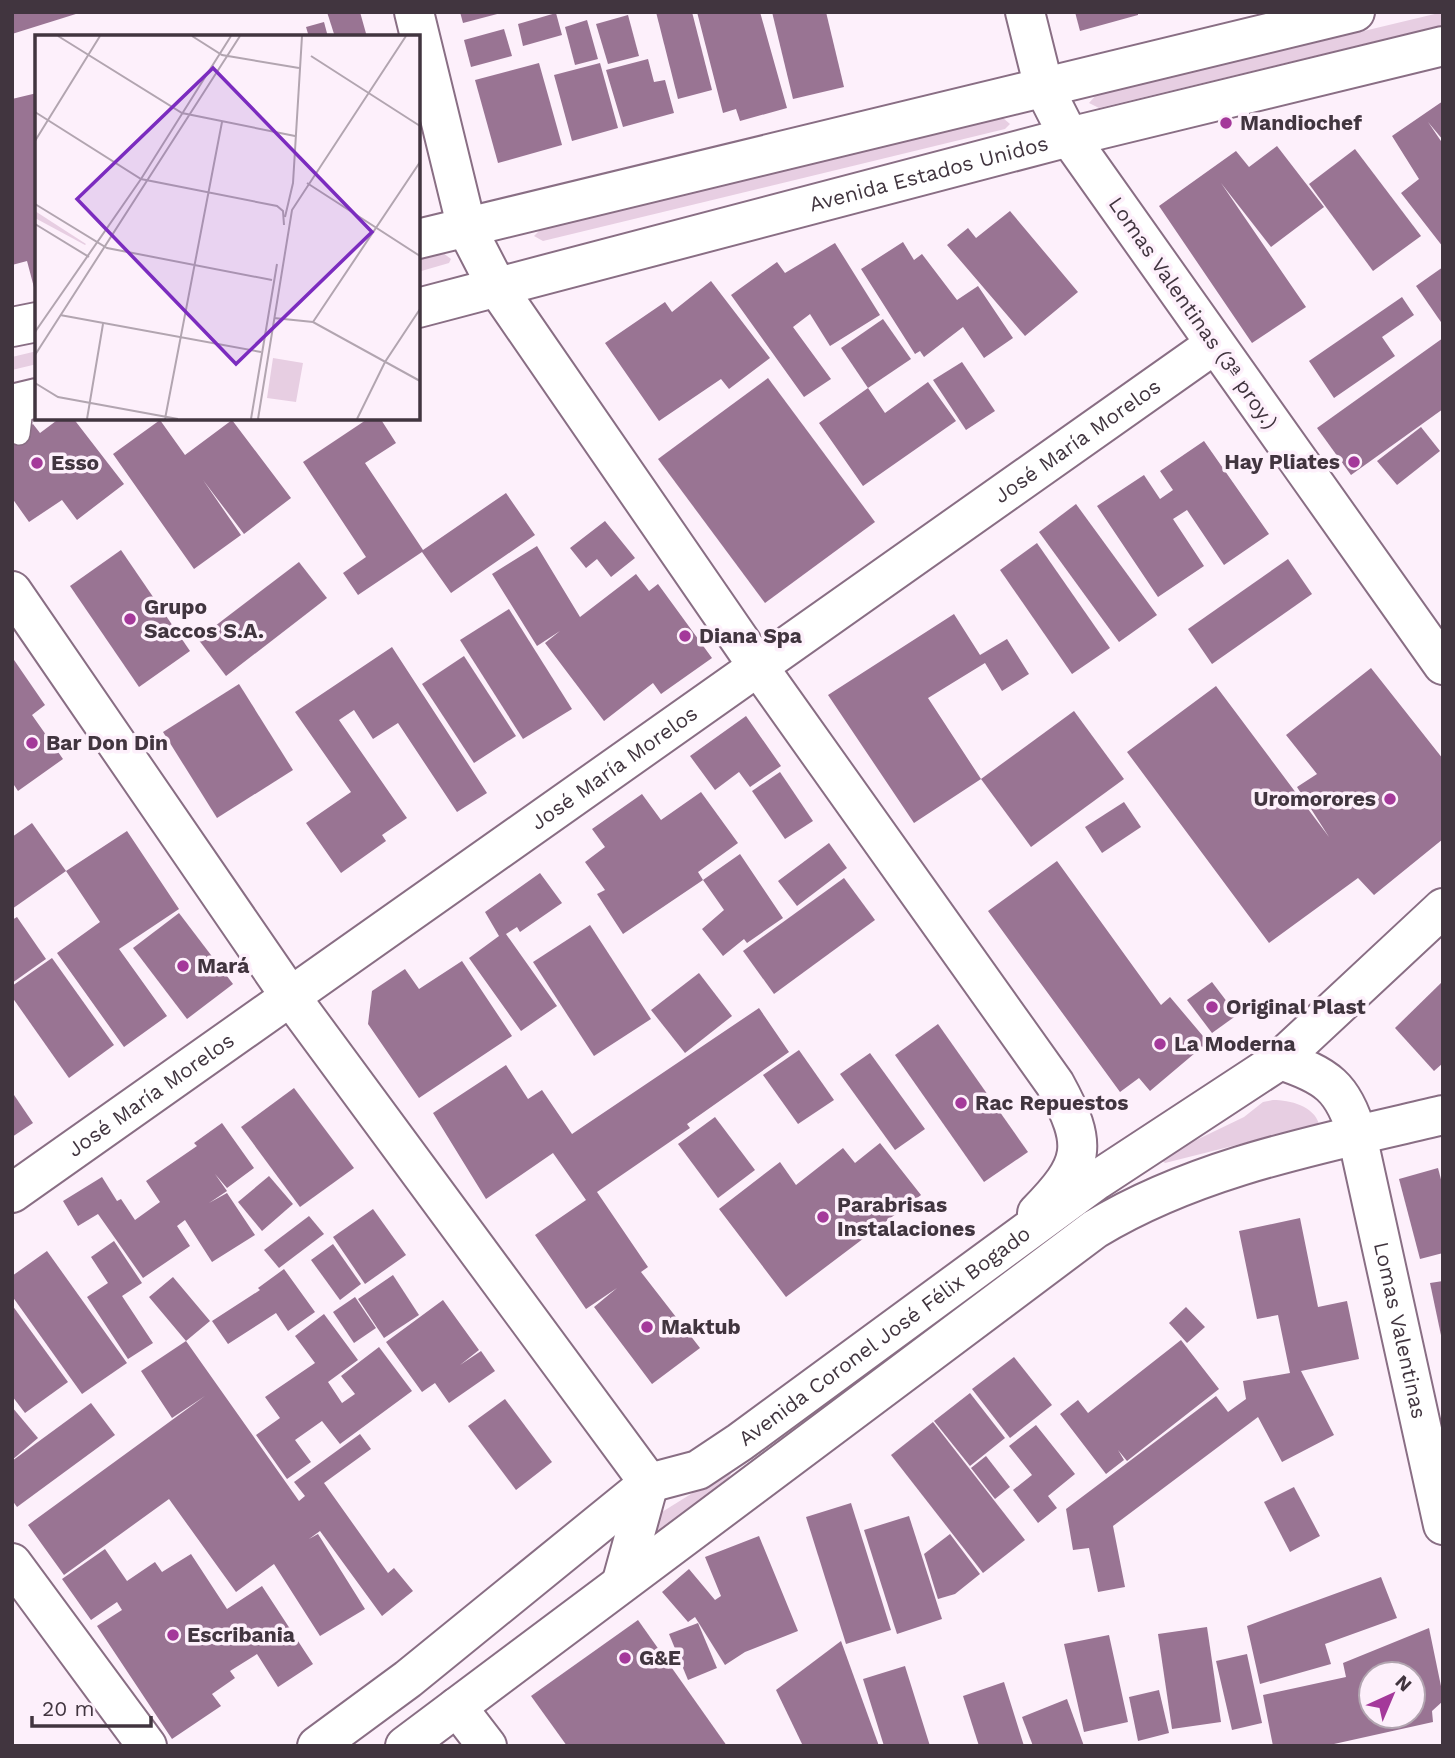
<svg xmlns="http://www.w3.org/2000/svg" width="1455" height="1758" viewBox="0 0 1455 1758" font-family="'Work Sans',sans-serif">
<rect width="100%" height="100%" fill="#fdf0fb"/>
<g fill="#e7cee2">
<path d="M1443,12V25L1099,108L1089,103L1096,95Z"/>
<path d="M1003,118L1010,124L1005,129L543,241L534,236L540,230Z"/>
<path d="M443,253L451,259L449,263L418,272V259Z"/>
<path d="M37,351V364L12,370V357Z"/>
<path d="M1273,1100C1290,1100 1314,1106 1319,1124L1165,1163L1159,1158L1244,1117L1263,1102Z"/>
<path d="M736,1466L723,1486L653,1537L662,1512Z"/>
</g>
<g fill="#997493" fill-rule="evenodd">
<path d="M12,12H79V13L12,34Z"/>
<path d="M327,12H360L367,37H335Z"/>
<path d="M460,12H501V13L463,23Z"/>
<path d="M656,12H692L712,90L678,99Z"/>
<path d="M697,12H760L787,108L740,121L736,109L723,113Z"/>
<path d="M772,12H826L844,87L793,99Z"/>
<path d="M1075,12H1138V15L1080,31Z"/>
<path d="M556,13L562,35L523,46L518,24Z"/>
<path d="M628,15L639,56L608,64L596,24Z"/>
<path d="M587,20L598,59L575,65L565,27Z"/>
<path d="M324,22L328,37H309L306,27Z"/>
<path d="M504,29L512,56L471,67L464,40Z"/>
<path d="M648,59L654,82L665,80L674,113L623,127L606,70Z"/>
<path d="M539,63L562,145L498,163L475,80Z"/>
<path d="M600,63L618,128L572,141L554,75Z"/>
<path d="M37,93V295H36L27,261L12,265V99Z"/>
<path d="M1443,101V140L1428,122L1443,144V247L1401,193L1419,179L1392,136Z"/>
<path d="M1277,146L1324,207L1271,247L1221,183L1306,307L1252,343L1159,206L1236,151L1249,167Z"/>
<path d="M1355,149L1421,236L1373,271L1309,184Z"/>
<path d="M1010,211L1078,292L1025,336L947,245L968,228L976,238Z"/>
<path d="M903,242L914,260L922,254L957,300L978,286L1013,338L984,358L963,327L924,357L920,351L915,354L861,269Z"/>
<path d="M835,243L880,315L830,346L810,314L793,327L831,379L804,397L731,295L777,262L785,273Z"/>
<path d="M1443,267V325L1416,286Z"/>
<path d="M711,281L770,358L729,389L721,379L659,421L605,343L665,302L672,312Z"/>
<path d="M1402,297L1414,315L1382,337L1395,356L1334,398L1309,361Z"/>
<path d="M883,319L911,359L868,388L841,348Z"/>
<path d="M1443,338V409L1351,475L1317,428Z"/>
<path d="M962,362L995,411L966,430L933,380Z"/>
<path d="M768,378L875,522L765,603L658,459Z"/>
<path d="M928,382L956,421L863,486L819,423L868,388L885,413Z"/>
<path d="M60,418H73L124,484L77,520L62,500L29,522L12,498V439L33,424L40,433Z"/>
<path d="M369,418H380L396,443L365,463L423,550L506,493L535,535L451,593L422,552L358,595L343,573L366,557L303,462Z"/>
<path d="M160,420L185,455L232,420L291,498L244,534L203,480L241,535L194,569L113,454Z"/>
<path d="M1421,427L1440,451L1397,485L1377,461Z"/>
<path d="M1204,441L1269,534L1224,565L1187,510L1173,519L1204,566L1158,597L1097,506L1144,475L1160,499L1173,490L1160,471Z"/>
<path d="M1076,504L1157,615L1119,642L1039,532Z"/>
<path d="M605,521L635,558L611,577L597,559L586,568L570,548Z"/>
<path d="M1037,543L1110,648L1072,674L1000,570Z"/>
<path d="M537,546L580,617L636,574L649,591L658,584L712,658L661,694L653,683L604,721L545,643L560,631L537,646L492,574Z"/>
<path d="M121,550L190,651L139,687L70,586Z"/>
<path d="M1288,559L1312,594L1212,664L1188,629Z"/>
<path d="M299,562L327,598L226,676L198,639Z"/>
<path d="M509,609L572,709L523,739L460,640Z"/>
<path d="M954,614L980,655L1007,639L1029,674L1002,691L985,663L928,698L981,779L914,823L828,695Z"/>
<path d="M392,647L487,793L457,812L398,723L373,739L354,710L339,720L407,818L382,835L386,841L341,873L306,823L351,792L295,712Z"/>
<path d="M464,656L516,736L474,763L422,684Z"/>
<path d="M12,657L45,705L32,715L63,759L18,791L12,782Z"/>
<path d="M1371,668L1443,759V839L1374,895L1358,878L1269,943L1127,752L1216,686L1329,837L1297,787L1317,774L1286,735Z"/>
<path d="M239,684L293,770L217,818L163,732Z"/>
<path d="M1074,711L1124,779L1031,847L981,779Z"/>
<path d="M746,716L781,766L750,787L739,772L715,790L690,756Z"/>
<path d="M780,772L813,821L785,839L752,791Z"/>
<path d="M701,792L738,843L698,872L703,880L623,934L597,894L605,890L585,862L605,847L592,829L642,794L661,820Z"/>
<path d="M1124,802L1141,827L1102,853L1085,827Z"/>
<path d="M32,823L66,871L12,909V837Z"/>
<path d="M127,831L179,909L119,949L167,1016L124,1047L57,953L100,922L66,871Z"/>
<path d="M829,843L847,868L797,906L778,881Z"/>
<path d="M740,854L783,918L747,943L744,939L723,956L702,929L724,910L703,880Z"/>
<path d="M1057,861L1161,1005L1170,997L1208,1042L1150,1091L1139,1078L1120,1092L988,911Z"/>
<path d="M540,873L562,903L520,932L517,927L506,934L557,1006L521,1031L469,958L499,936L485,912Z"/>
<path d="M844,878L875,920L774,994L743,951Z"/>
<path d="M179,913L233,984L187,1019L133,948Z"/>
<path d="M17,917L46,959L12,983V920Z"/>
<path d="M590,925L651,1019L594,1056L533,962Z"/>
<path d="M52,958L114,1045L69,1078L12,997V986Z"/>
<path d="M462,961L512,1036L419,1098L368,1024L372,991L405,969L419,989Z"/>
<path d="M699,973L732,1016L685,1053L651,1010Z"/>
<path d="M1443,981V1063L1434,1071L1395,1028Z"/>
<path d="M1212,982L1237,1015L1212,1033L1187,1000Z"/>
<path d="M759,1008L789,1052L687,1124L690,1128L597,1192L648,1267L641,1272L700,1348L652,1384L594,1307L617,1288L586,1309L535,1235L586,1200L553,1153L486,1199L433,1113L506,1065L528,1099L542,1090L572,1134Z"/>
<path d="M938,1024L1028,1152L984,1182L895,1055Z"/>
<path d="M799,1050L834,1100L798,1124L763,1075Z"/>
<path d="M870,1053L925,1129L895,1150L840,1074Z"/>
<path d="M294,1088L354,1168L300,1207L241,1127Z"/>
<path d="M12,1092L33,1123L12,1137Z"/>
<path d="M715,1117L755,1170L718,1198L678,1144Z"/>
<path d="M222,1123L254,1168L227,1188L215,1174L227,1191L209,1203L227,1193L255,1235L212,1262L185,1220L177,1226L190,1246L143,1278L98,1214L78,1226L63,1201L102,1177L117,1201L121,1199L135,1220L160,1202L146,1181L197,1146L194,1143Z"/>
<path d="M880,1143L921,1195L786,1297L719,1209L780,1162L796,1185L843,1148L855,1163Z"/>
<path d="M1438,1168L1443,1187V1253L1420,1259L1399,1179Z"/>
<path d="M269,1176L293,1204L262,1231L238,1202Z"/>
<path d="M373,1209L406,1255L365,1284L333,1237Z"/>
<path d="M309,1216L324,1234L279,1268L264,1250Z"/>
<path d="M1300,1218L1318,1307L1347,1301L1359,1359L1301,1371L1334,1435L1282,1462L1258,1417L1113,1526L1125,1587L1098,1592L1089,1548L1073,1550L1066,1509L1216,1396L1228,1412L1246,1399L1243,1381L1290,1373L1278,1315L1257,1319L1239,1231Z"/>
<path d="M114,1241L142,1283L122,1296L153,1343L128,1359L87,1297L108,1283L91,1257Z"/>
<path d="M333,1244L361,1284L340,1300L311,1260Z"/>
<path d="M47,1251L127,1363L82,1394L12,1296V1276Z"/>
<path d="M284,1269L315,1312L288,1331L276,1313L228,1344L212,1321L260,1290L258,1288Z"/>
<path d="M393,1275L419,1315L384,1338L358,1299Z"/>
<path d="M173,1277L210,1321L186,1341L299,1501L305,1496L294,1482L360,1434L371,1449L324,1483L388,1573L394,1568L413,1591L382,1616L320,1531L309,1539L318,1534L365,1609L320,1636L274,1564L236,1592L169,1499L64,1575L28,1525L205,1396L172,1418L141,1371L186,1341L149,1297Z"/>
<path d="M1443,1281V1340H1442L1430,1283Z"/>
<path d="M355,1297L376,1328L354,1343L333,1312Z"/>
<path d="M443,1300L479,1350L460,1365L481,1351L495,1371L449,1403L435,1383L422,1392L386,1342Z"/>
<path d="M12,1305L68,1382L25,1413L12,1396Z"/>
<path d="M1186,1307L1205,1327L1187,1343L1169,1323Z"/>
<path d="M324,1314L358,1360L328,1382L342,1403L355,1394L341,1376L379,1347L412,1391L340,1444L322,1421L295,1440L311,1462L287,1479L256,1435L280,1418L265,1397L315,1363L295,1336Z"/>
<path d="M1181,1340L1219,1389L1127,1461L1118,1450L1124,1460L1106,1474L1060,1414L1078,1400L1088,1413Z"/>
<path d="M1014,1357L1052,1405L1010,1438L972,1389Z"/>
<path d="M970,1393L1005,1438L970,1466L934,1421Z"/>
<path d="M505,1399L552,1462L516,1490L468,1426Z"/>
<path d="M91,1403L115,1435L17,1507L12,1500V1461Z"/>
<path d="M12,1407L38,1438L12,1460Z"/>
<path d="M933,1422L1025,1540L983,1573L891,1455Z"/>
<path d="M1036,1425L1075,1474L1048,1496L1057,1508L1038,1523L1013,1490L1032,1475L1009,1446Z"/>
<path d="M986,1456L1010,1487L995,1499L971,1468Z"/>
<path d="M1294,1487L1320,1536L1290,1552L1264,1502Z"/>
<path d="M851,1503L891,1630L846,1644L806,1517Z"/>
<path d="M909,1516L942,1619L897,1634L864,1530Z"/>
<path d="M950,1534L980,1574L955,1594L938,1599L924,1554Z"/>
<path d="M759,1536L798,1631L745,1652L725,1665L695,1617L688,1622L662,1592L689,1569L715,1600L721,1596L705,1557Z"/>
<path d="M105,1549L127,1581L155,1562L162,1572L191,1554L227,1609L262,1586L313,1664L278,1687L257,1654L230,1671L235,1678L212,1694L221,1706L172,1739L97,1626L122,1610L117,1602L91,1620L62,1579Z"/>
<path d="M1381,1577L1397,1618L1325,1644L1331,1664L1260,1684L1247,1626Z"/>
<path d="M638,1620L727,1746H567L531,1696Z"/>
<path d="M698,1623L717,1668L688,1680L669,1634Z"/>
<path d="M1207,1627L1221,1722L1172,1729L1158,1634Z"/>
<path d="M1429,1628L1442,1691L1443,1701L1432,1711L1433,1722L1325,1746H1273L1263,1695L1346,1677L1343,1663ZM1371,1674H1413V1716H1371Z"/>
<path d="M1109,1635L1128,1722L1084,1732L1064,1644Z"/>
<path d="M841,1641L879,1746H803L776,1690Z"/>
<path d="M1247,1654L1262,1723L1232,1730L1216,1661Z"/>
<path d="M905,1666L930,1746H884L863,1679Z"/>
<path d="M1004,1682L1024,1746H979L963,1696Z"/>
<path d="M1159,1690L1169,1733L1138,1741L1129,1697Z"/>
<path d="M1067,1699L1084,1746H1033L1022,1717Z"/>
</g>
<g fill="none" stroke-linecap="round" stroke-linejoin="round">
<g stroke="#896e84" stroke-width="24">
<path id="service" d="M19,434L23,401"/>
</g>
<g stroke="#896e84" stroke-width="42">
<g id="minor">
<path d="M1025,12L1044,88L1069,137L1443,665"/>
<path id="s1" d="M12,1193L1215,344"/>
<path d="M12,1563L147,1746"/>
<path d="M457,1707L487,1746"/>
</g>
</g>
<g stroke="#896e84" stroke-width="42">
<g id="tertiary">
<path d="M414,12L467,229L498,289L757,665L1055,1084C1089,1146 1085,1164 1037,1213"/>
<path id="s2" d="M1357,1135L1443,1525"/>
</g>
</g>
<g stroke="#896e84" stroke-width="42">
<g id="secondary">
<path d="M418,239L1355,12"/>
<path id="s3" d="M418,308L1069,137L1443,46"/>
<path d="M12,327L37,322"/>
<path d="M12,404L37,398"/>
<path d="M12,591L290,996L649,1483"/>
</g>
</g>
<g stroke="#896e84" stroke-width="42">
<g id="primary">
<path d="M1280,1060C1326,1075 1344,1087 1357,1135"/>
<path d="M622,1581L649,1483"/>
<path id="s4" d="M317,1746L408,1679L649,1483L698,1470L740,1442L1097,1180L1280,1060L1443,908"/>
<path d="M405,1746L1095,1229C1199,1166 1325,1143 1443,1115"/>
</g>
</g>
<use href="#service" stroke="#fff" stroke-width="21"/>
<use href="#minor" stroke="#fff" stroke-width="38"/>
<use href="#tertiary" stroke="#fff" stroke-width="38"/>
<use href="#secondary" stroke="#fff" stroke-width="38"/>
<use href="#primary" stroke="#fff" stroke-width="38"/>
</g>
<g fill="#a4399a" stroke="#fdf0fb" stroke-width="2.5">
<circle cx="1226" cy="123" r="7"/>
<circle cx="1354" cy="462" r="7"/>
<circle cx="37" cy="463" r="7"/>
<circle cx="130" cy="619" r="7"/>
<circle cx="685" cy="636" r="7"/>
<circle cx="32" cy="743" r="7"/>
<circle cx="1390" cy="799" r="7"/>
<circle cx="183" cy="966" r="7"/>
<circle cx="1212" cy="1007" r="7"/>
<circle cx="1160" cy="1044" r="7"/>
<circle cx="961" cy="1103" r="7"/>
<circle cx="823" cy="1217" r="7"/>
<circle cx="647" cy="1327" r="7"/>
<circle cx="173" cy="1635" r="7"/>
<circle cx="625" cy="1658" r="7"/>
</g>
<g text-anchor="middle" stroke-width="7" stroke-linejoin="round" paint-order="stroke">
<g font-size="21" font-weight="bold" fill="#41353f" stroke="#fdf0fb" text-anchor="start">
<text x="1240" y="130">Mandiochef</text>
<text x="1340" y="469" text-anchor="end">Hay Pliates</text>
<text x="51" y="470">Esso</text>
<text x="144" y="614">Grupo<tspan x="144" dy="24">Saccos S.A.</tspan></text>
<text x="699" y="643">Diana Spa</text>
<text x="46" y="750">Bar Don Din</text>
<text x="1376" y="806" text-anchor="end">Uromorores</text>
<text x="197" y="973">Mará</text>
<text x="1226" y="1014">Original Plast</text>
<text x="1174" y="1051">La Moderna</text>
<text x="975" y="1110">Rac Repuestos</text>
<text x="837" y="1212">Parabrisas<tspan x="837" dy="24">Instalaciones</tspan></text>
<text x="661" y="1334">Maktub</text>
<text x="187" y="1642">Escribania</text>
<text x="639" y="1665">G&amp;E</text>
</g>
<g font-size="21" fill="#41353f" stroke="#fdf0fb">
<text dy="7" stroke="none"><textPath href="#s3" startOffset="528">Avenida Estados Unidos</textPath></text>
<text transform="translate(1193 313) rotate(55)" y="7">Lomas Valentinas (3ª proy.)</text>
<text dy="7" stroke="none"><textPath href="#s1" startOffset="1304">José María Morelos</textPath></text>
<text dy="7" stroke="none"><textPath href="#s1" startOffset="737">José María Morelos</textPath></text>
<text dy="7" stroke="none"><textPath href="#s1" startOffset="170">José María Morelos</textPath></text>
<text dy="7" stroke="none"><textPath href="#s2" startOffset="200">Lomas Valentinas</textPath></text>
<text dy="7" stroke="none"><textPath href="#s4" startOffset="704">Avenida Coronel José Félix Bogado</textPath></text>
</g>
</g>
<g transform="translate(35 35)">
<rect width="385" height="385" fill="#fdf0fb"/>
<path d="M0,176L51,209L50,210L0,183ZM238,323L268,328L261,367L232,363Z" fill="#e7cee2"/>
<path fill="none" stroke="#b2a5b0" stroke-width="2" d="M23,1L147,78L260,101M157,1L187,20L264,33M276,21L385,91M0,77L106,144L242,171L248,176L249,190M0,106L65,1M272,148L385,221M0,169L72,213L237,245M250,182L258,148L267,1M0,189L54,222M25,280L226,317M239,283L278,287L385,346M278,287L385,127M0,297L106,144L196,1M0,320L205,1M0,348L23,362L143,384M52,384L68,289M130,384L187,87M216,384L242,229M223,384L257,175L371,1M322,384L350,327L385,274"/>
<path fill="#7b2cbf" fill-opacity="0.15" stroke="#7b2cbf" stroke-width="3.5" d="M178,33L337,197L201,329L42,164Z"/>
<rect width="385" height="385" fill="none" stroke="#41353f" stroke-width="3.5"/>
</g>
<rect width="1455" height="1758" fill="none" stroke="#41353f" stroke-width="28"/>
<g transform="translate(1392 1695) rotate(44)"><circle r="33" fill="#fdf0fb" stroke="#b2a5b0" stroke-width="2"/>
<path d="M0-5L12 26L0 18L-12 26Z" fill="#a4399a"/>
<text y="-10" font-size="19" font-weight="bold" text-anchor="middle" fill="#41353f">N</text>
</g>
<path d="M32 1716v10h119v-10" fill="none" stroke="#41353f" stroke-width="3.5"/>
<text x="42" y="1716" font-size="21" fill="#41353f" stroke="#fdf0fb" stroke-width="5" paint-order="stroke">20 m</text>
</svg>
